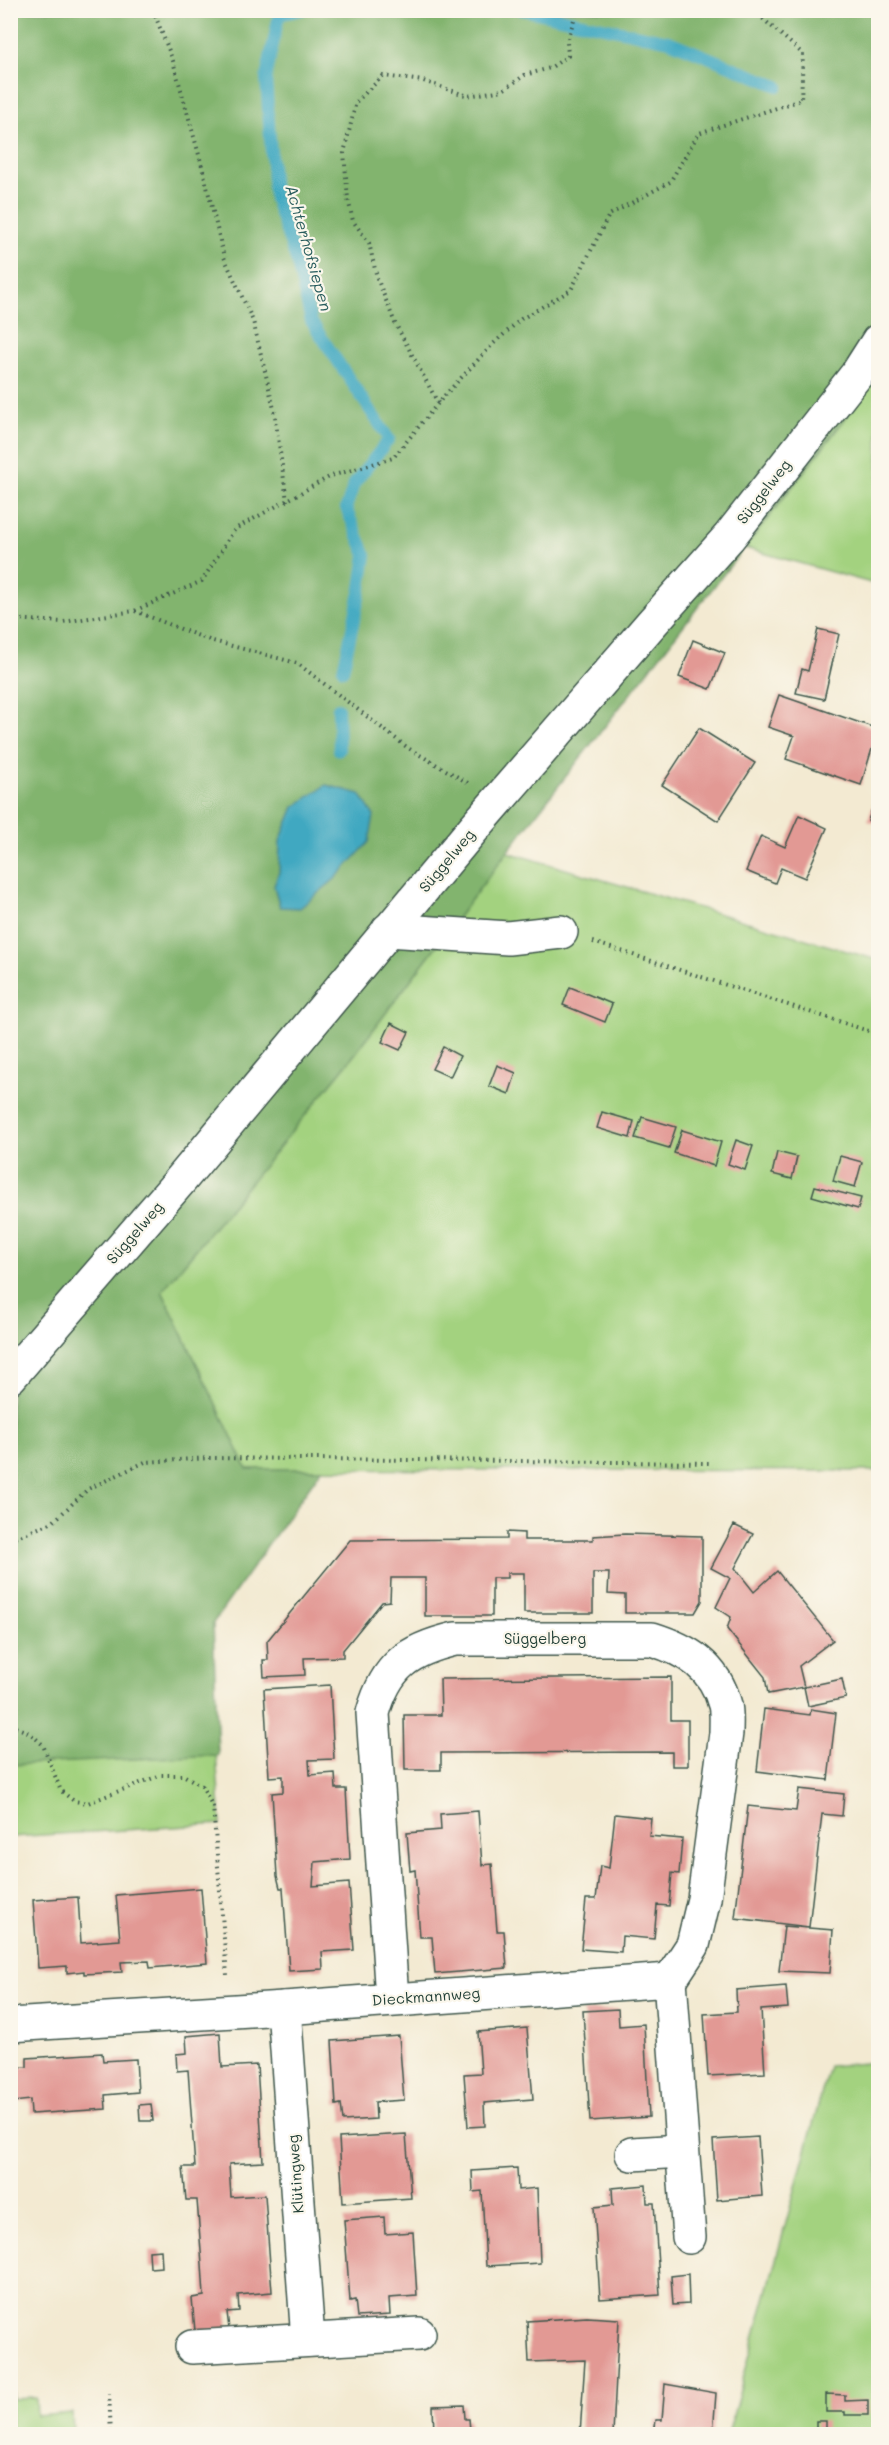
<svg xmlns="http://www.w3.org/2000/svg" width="889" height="2445" viewBox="0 0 889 2445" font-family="Mali,sans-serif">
<rect width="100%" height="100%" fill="#fbf7ec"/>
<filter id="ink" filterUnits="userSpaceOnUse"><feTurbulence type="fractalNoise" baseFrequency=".0167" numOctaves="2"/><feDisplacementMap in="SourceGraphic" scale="12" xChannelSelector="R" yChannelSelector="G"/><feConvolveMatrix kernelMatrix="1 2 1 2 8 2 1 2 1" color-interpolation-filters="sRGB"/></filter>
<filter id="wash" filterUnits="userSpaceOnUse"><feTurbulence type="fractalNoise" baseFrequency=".008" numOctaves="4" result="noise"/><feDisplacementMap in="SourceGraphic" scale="24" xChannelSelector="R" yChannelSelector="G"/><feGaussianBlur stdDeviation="1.35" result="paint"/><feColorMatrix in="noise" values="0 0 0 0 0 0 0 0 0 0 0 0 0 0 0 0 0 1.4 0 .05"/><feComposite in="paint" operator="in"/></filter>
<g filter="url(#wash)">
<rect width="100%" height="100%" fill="#f3ead2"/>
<g fill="#a3d27f" stroke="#61885a" stroke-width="1.5">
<path d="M876,379L878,380V585L745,548Z"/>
<path d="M507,852L878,960V1471L247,1469L162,1291L355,1054Z"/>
<path d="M11,1709L216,1753L221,1824L11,1837Z"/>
<path d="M878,2062V2434H728L829,2066Z"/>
<path d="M11,2360L13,2399L36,2398L37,2416L72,2413L73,2434H11Z"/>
</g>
<path fill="#82b46e" stroke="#507851" stroke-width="1.5" d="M10,11H878V376L507,852L355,1054L162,1291L247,1469H322L213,1623L218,1755L11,1765Z"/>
<path fill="#41a8c1" stroke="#30727a" stroke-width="1.5" d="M326,785L360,794L374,816L369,842L335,879L300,908L280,907L274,886L279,872L280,841L294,807Z"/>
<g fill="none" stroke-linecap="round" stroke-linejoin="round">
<g stroke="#41a8c1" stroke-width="12">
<path d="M277,10L279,15L266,78L274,197L297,263L311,321L389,439L354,484L346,508L366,555L361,588L343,670"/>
<path d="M522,10L669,41L778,86"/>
<path d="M279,15L301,10"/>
<path d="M338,708L339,750"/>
</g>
</g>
<g id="blocks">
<g fill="#e29994">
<path d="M818,629L839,634L824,699L796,693L802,669L808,671Z"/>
<path d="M693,640L725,653L710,689L679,677Z"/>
<path d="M779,695L878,729L861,785L786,759L794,736L768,727Z"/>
<path d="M699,728L755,763L718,821L662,785Z"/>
<path d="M878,790V824L868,821Z"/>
<path d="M799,815L827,828L805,878L781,868L775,883L746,871L761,836L785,847Z"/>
<path d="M570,987L612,1004L605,1022L563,1005Z"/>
<path d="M391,1023L409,1032L400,1050L382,1042Z"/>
<path d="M443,1047L460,1056L450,1077L432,1069Z"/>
<path d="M497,1065L516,1073L509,1094L489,1086Z"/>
<path d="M602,1112L634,1121L630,1138L597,1128Z"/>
<path d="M642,1117L676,1127L669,1148L635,1138Z"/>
<path d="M682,1130L721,1142L714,1166L674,1153Z"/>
<path d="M736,1140L753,1146L745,1170L728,1164Z"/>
<path d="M777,1152L797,1157L792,1179L772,1174Z"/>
<path d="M840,1156L862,1162L855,1187L833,1181Z"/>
<path d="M815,1186L861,1198L858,1209L812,1196Z"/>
<path d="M734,1525L753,1534L735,1568L754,1592L777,1571L833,1640L799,1666L804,1687L768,1694L765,1677L727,1629L731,1617L716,1607L730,1578L711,1568Z"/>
<path d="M507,1532L524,1533V1540H593V1536L625,1534L702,1536V1601L695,1613H625V1595L608,1594L609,1573H593V1613H524V1573H507V1578H492V1616H425V1578H391L390,1601L382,1602L343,1650V1657L304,1658L305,1675L264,1677L263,1660H268L267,1641L350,1540L507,1539Z"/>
<path d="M671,1677V1720H688V1766H672V1752L441,1753V1770H405L404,1715H441L440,1679Z"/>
<path d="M842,1679L846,1698L808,1706L804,1687Z"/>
<path d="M330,1685L334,1759L309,1760L310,1775L335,1773L336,1789H346L350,1859L315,1862L313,1886L349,1883L354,1950L322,1952L323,1969L289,1971L283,1888H280L277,1876L272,1793L283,1792V1776L269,1777L264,1689Z"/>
<path d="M764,1709L810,1715L811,1709L836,1713L828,1780L757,1771Z"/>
<path d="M799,1789L844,1794L842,1816L822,1814L809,1927L735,1918L748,1806L796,1811Z"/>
<path d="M478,1811L482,1865L492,1864L497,1931H504L507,1968L435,1974L432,1937H420L415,1870L410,1871L407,1833L441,1830L440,1814Z"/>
<path d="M615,1814L651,1818L649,1836L682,1839L679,1874L672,1873L669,1906L657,1905L654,1939L622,1936L621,1952L581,1949L586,1899H596L600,1866L609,1868Z"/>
<path d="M201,1888L207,1963L150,1968L149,1961L121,1962L122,1972L84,1974V1971L67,1973V1966L38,1968L33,1900L78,1897L81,1943L120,1940L116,1895Z"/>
<path d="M784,1926L833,1930L830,1973L779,1971Z"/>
<path d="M786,1986L788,2008L761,2010L765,2073L708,2076L704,2014L737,2012L736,1990Z"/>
<path d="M618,2009L619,2026L644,2024L649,2117L590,2121L583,2011Z"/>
<path d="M527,2028L533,2099L484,2103L485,2126L468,2127L464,2074L481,2073L478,2032Z"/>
<path d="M220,2033L222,2067L257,2065L263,2162L229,2164L230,2181L231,2197L265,2195L272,2292L238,2295L239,2311L227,2312L229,2329L195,2331L192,2298L204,2296L202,2264L197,2200H186L183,2167H195L188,2070L177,2071L176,2054L187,2053L186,2036Z"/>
<path d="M399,2036L404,2100L375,2102L376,2119L343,2121L341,2104L336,2105L332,2041Z"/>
<path d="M102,2053L103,2061L136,2059L138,2092L105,2095L106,2109L31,2114L30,2100L13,2102L11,2068L27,2067V2058Z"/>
<path d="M151,2104L153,2121H140L139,2105Z"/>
<path d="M406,2134L411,2198L343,2203L339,2138Z"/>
<path d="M758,2137L762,2196L717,2200L713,2140Z"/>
<path d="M517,2168L518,2190L537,2188L540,2263L486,2266L482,2191L473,2192L472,2171Z"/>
<path d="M646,2185L647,2203H654L660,2295L600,2299L594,2207L613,2205L612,2188Z"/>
<path d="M384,2217L385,2234L413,2232L417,2296L389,2298L390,2315L357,2317L355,2300L350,2301L344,2220Z"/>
<path d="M161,2250L162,2267L150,2268L149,2251Z"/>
<path d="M688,2274L689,2304L673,2305L671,2276Z"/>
<path d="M587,2317L619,2319L613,2434H580L585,2360L529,2362L527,2321Z"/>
<path d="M665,2384L716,2393L713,2434H654L656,2420H662Z"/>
<path d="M826,2394L845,2395V2401L868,2400V2415H845V2412H826Z"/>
<path d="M464,2405L465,2419H469L470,2430H514V2434H434L433,2406Z"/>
<rect x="816" y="2421" width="10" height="13"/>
</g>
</g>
</g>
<g filter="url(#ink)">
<use href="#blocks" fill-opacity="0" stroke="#3f574c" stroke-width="1.5"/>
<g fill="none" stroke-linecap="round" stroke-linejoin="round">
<g stroke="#3f574c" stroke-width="36">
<g id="minor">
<path d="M388,930L508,938L561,932"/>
<path d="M10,1377L179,1182L474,828L651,624L729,537L857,374L878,341"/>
<path d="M670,1980L689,2237"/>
<path d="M392,1999L373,1713C386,1666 408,1650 455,1639H652C687,1650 715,1666 725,1705C727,1713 726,1724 726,1733L704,1899L693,1945L670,1980"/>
<path d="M284,2008L308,2340"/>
<path d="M10,2025L284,2008L670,1980"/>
<path d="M632,2154L682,2151"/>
<path d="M192,2347L419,2334"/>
</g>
</g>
<g stroke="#3f574c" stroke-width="4" stroke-dasharray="1.5 4.5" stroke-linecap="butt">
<path d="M153,10L173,61L201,162L224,257L253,321L274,409L287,501"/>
<path d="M438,403L395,323L377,278L369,243L353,221L348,199L344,153L356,102L383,76L423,81L468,96L503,90L525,75L550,68L568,56L567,42L577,10"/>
<path d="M135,611L209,640L297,663L408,748L468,783"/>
<path d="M10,619L63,622L134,611L202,581L235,529L331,476L393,458L444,396L493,344L521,319L571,290L609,215L670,182L699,133L801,100L803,54L753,10"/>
<path d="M593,942L878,1034"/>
<path d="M10,1540L53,1522L88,1489L145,1462L210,1458L713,1463"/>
<path d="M10,1725L30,1733L43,1745L61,1791L74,1801L88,1803L161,1775H183L202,1786L213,1807L227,1975"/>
<path d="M109,2393L111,2434"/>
</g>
<use href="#minor" stroke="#fff" stroke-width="33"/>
</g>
</g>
<g text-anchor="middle" stroke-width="4.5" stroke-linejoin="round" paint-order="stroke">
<g font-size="15" fill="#1f3d34" stroke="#fbf7ec">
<text transform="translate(764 492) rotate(-52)" y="5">Süggelweg</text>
<text transform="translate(447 861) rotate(-50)" y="5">Süggelweg</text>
<text transform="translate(135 1233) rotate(-49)" y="5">Süggelweg</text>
<text x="545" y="1644">Süggelberg</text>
<text transform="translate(426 1997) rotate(-4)" y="5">Dieckmannweg</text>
<text transform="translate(296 2174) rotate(-94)" y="5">Klütingweg</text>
</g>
<g font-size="16" font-style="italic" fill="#295d5e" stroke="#fbf7ec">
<text transform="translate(309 248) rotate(74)" y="6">Achterhofsiepen</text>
</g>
</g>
<rect width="889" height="2445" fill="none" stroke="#fbf7ec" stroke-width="36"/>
</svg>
